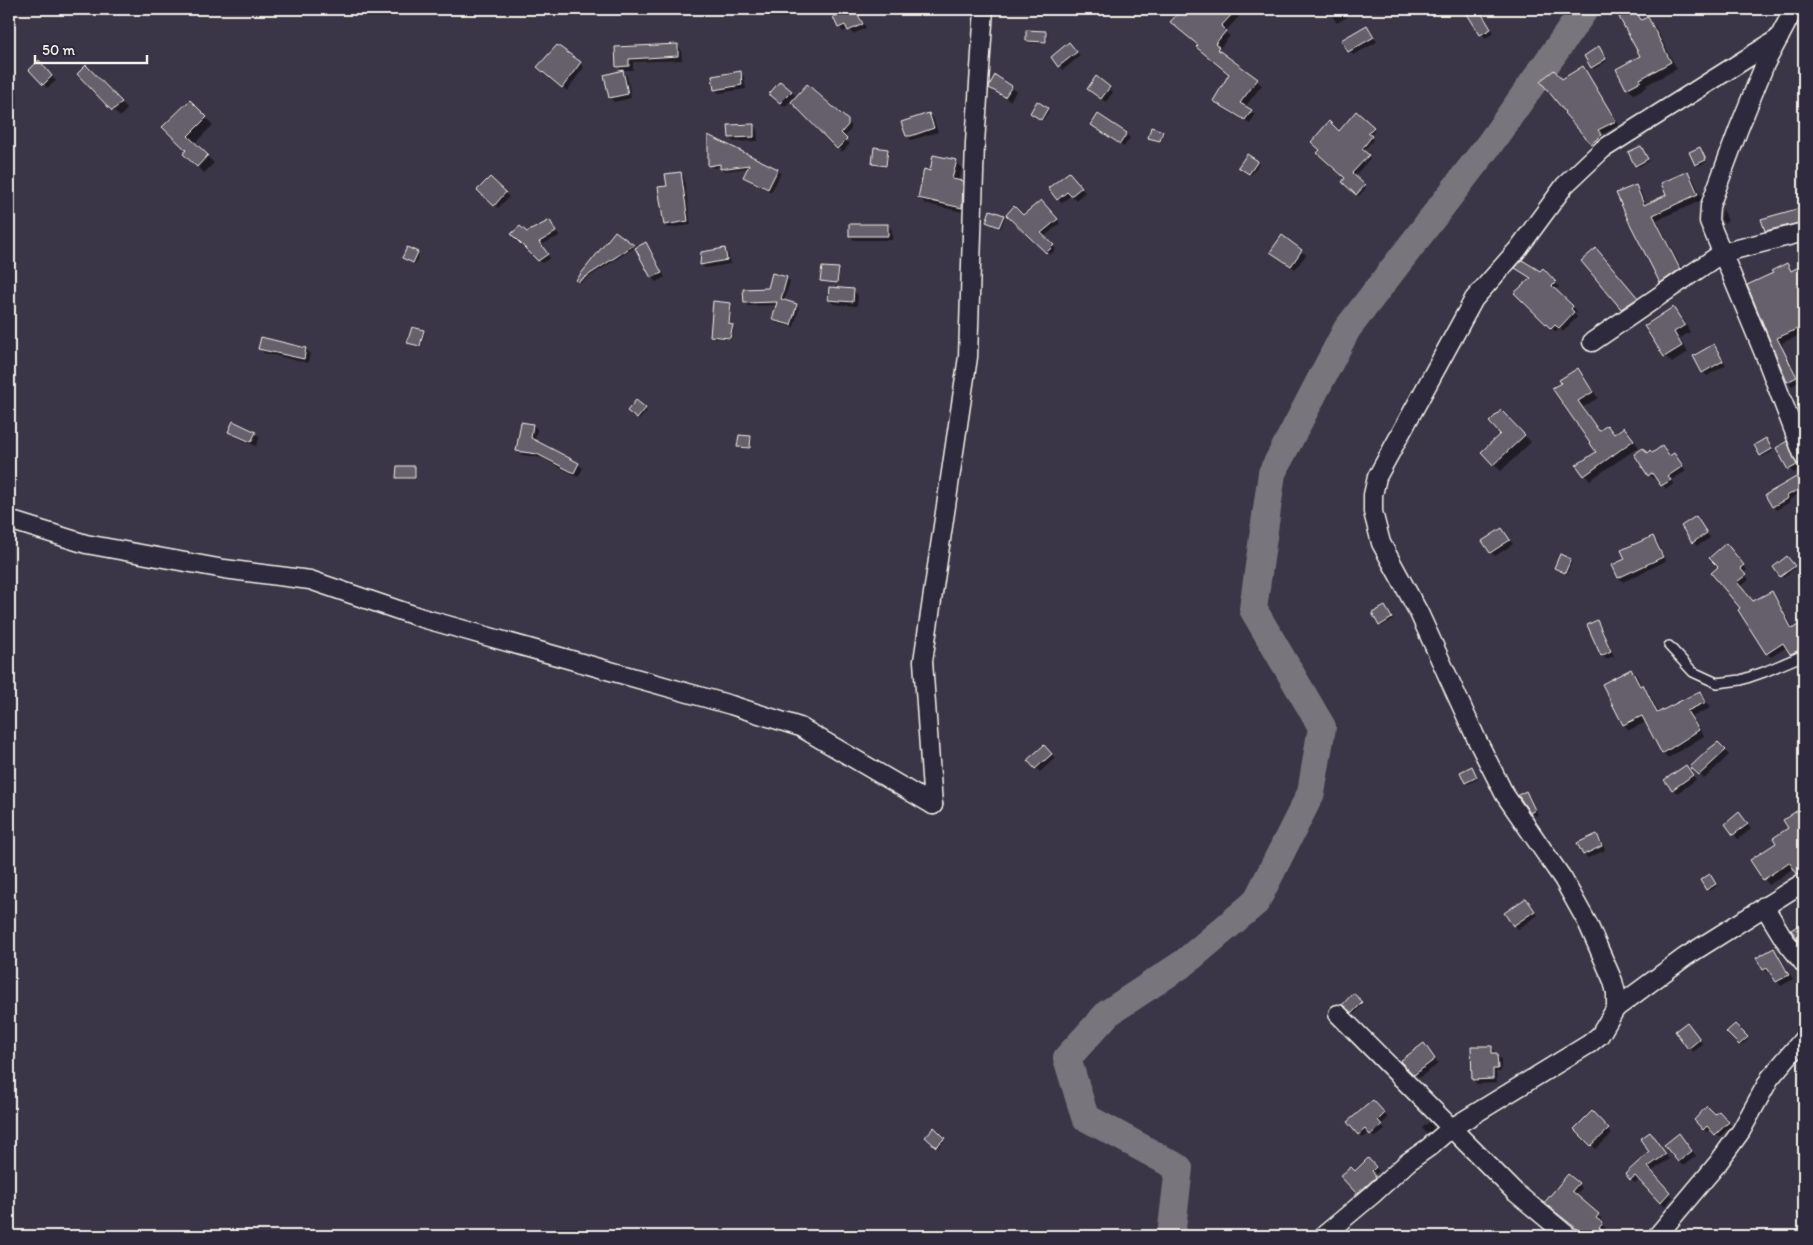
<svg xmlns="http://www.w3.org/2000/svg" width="1813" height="1245" viewBox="0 0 1813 1245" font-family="Itim,sans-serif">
<rect width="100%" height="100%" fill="#3b3647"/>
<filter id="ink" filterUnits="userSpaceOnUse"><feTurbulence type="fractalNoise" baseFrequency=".02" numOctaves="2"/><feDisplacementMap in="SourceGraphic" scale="10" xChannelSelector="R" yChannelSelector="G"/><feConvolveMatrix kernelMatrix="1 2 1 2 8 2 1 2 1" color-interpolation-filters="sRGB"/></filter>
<g filter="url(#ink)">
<g fill="#0007">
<path d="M460,9H479L480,11L470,16H466Z"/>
<path d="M838,9H856L866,28L853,34L849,29L843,32L834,18L841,14Z"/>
<path d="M1184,9H1248L1246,13L1244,11L1225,32L1230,36L1219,49L1222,53L1221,54L1262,85L1245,107L1255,115L1250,124L1219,106L1215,101L1230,74L1172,22Z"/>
<path d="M1327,9H1360L1337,23Z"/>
<path d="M1466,9H1493L1484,16L1494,33L1485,38Z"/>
<path d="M1634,10L1643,21L1647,19L1654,25L1677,69L1646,85L1647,87L1634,94L1627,88L1642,57Z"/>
<path d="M1367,27L1377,42L1353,55L1349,51Z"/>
<path d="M1046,32L1048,34L1047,43H1029L1027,41Z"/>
<path d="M677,45L681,49L682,60L633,62V70H622L618,66L617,48Z"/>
<path d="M1073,48L1080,56L1063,70L1059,66Z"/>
<path d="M1600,50L1607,61L1594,69L1592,67Z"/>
<path d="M580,63L584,67L567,91L543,71Z"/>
<path d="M43,66L56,81L47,88L30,70Z"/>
<path d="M86,66L127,109L120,117L79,74Z"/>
<path d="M1583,68L1619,125L1601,135L1605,139L1596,147L1592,143L1562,80Z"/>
<path d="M622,71L627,76L631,98L614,102L610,98Z"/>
<path d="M740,73L744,77L746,89L719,93L715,89Z"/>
<path d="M995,77L1016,91L1010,101L991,88Z"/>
<path d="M1109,88L1113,92L1106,102L1088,89Z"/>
<path d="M791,91L795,95L785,107L775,98Z"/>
<path d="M190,101L213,125L194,144L214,163L204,173L185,154L188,150L164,127Z"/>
<path d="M793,102L847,121L851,125V129L844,138L850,144L842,152Z"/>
<path d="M1047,109L1049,111L1043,120L1033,114Z"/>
<path d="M1357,113L1375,130L1370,136L1373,140L1363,152L1370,158L1354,177L1366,188L1359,196L1344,182L1347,178L1340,132Z"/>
<path d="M929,114L933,118L938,132L911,140L907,135Z"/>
<path d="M753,125L757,129L758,141L734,142L730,138Z"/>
<path d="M1097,129L1126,134L1130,138L1124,147Z"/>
<path d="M1162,132L1164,133L1161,142L1150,138Z"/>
<path d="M709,137L777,170L781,173L771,192L744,177L748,168L725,171L721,167L713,168L710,165Z"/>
<path d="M1641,147L1649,161L1638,167L1636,165Z"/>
<path d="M887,150L889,152L887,167L875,166L873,164Z"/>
<path d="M1701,150L1707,162L1698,166L1696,164Z"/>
<path d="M956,161L962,168L959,182H962L969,189L968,213L926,204L919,198L931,172Z"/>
<path d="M1257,162L1259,164L1251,175L1241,169Z"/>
<path d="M680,173L684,177L691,225L668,228L665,225L668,187Z"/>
<path d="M1687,173L1693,178L1703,200L1657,220L1685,275L1666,287L1661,282L1635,186L1641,192L1646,205L1668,195Z"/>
<path d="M1073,177L1085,192L1076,200L1071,195L1062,203L1058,199Z"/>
<path d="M490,179L509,197L498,208L479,190Z"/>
<path d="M1045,205L1060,223L1044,237L1056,249L1050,255L1008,214L1023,217Z"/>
<path d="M1804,208V227L1771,236L1766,230L1763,220Z"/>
<path d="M1723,209L1728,221L1724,223L1721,219Z"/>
<path d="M1003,216L1005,217L1001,228L987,222Z"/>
<path d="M550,222L559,236L541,245L550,258L542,263L513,234H526Z"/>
<path d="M888,225L892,230V240H854L850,236Z"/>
<path d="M615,233L634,248L580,283L578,280Z"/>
<path d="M646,244L650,248L665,277L656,282L652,278L637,248Z"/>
<path d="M724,249L728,253L730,264L705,268L701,264Z"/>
<path d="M1301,251L1306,255L1295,269L1272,252Z"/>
<path d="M417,253L419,255L415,264L403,258Z"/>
<path d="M1603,256L1643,305L1628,315L1583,262Z"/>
<path d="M1786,265L1792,271L1804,265V333L1782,343L1783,346L1778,349L1773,343L1774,274Z"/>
<path d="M838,269L840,271L838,284L823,282L822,280Z"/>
<path d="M1543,270L1559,287L1555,290L1577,311L1574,314L1577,317L1563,332L1560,328L1556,332L1516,294L1532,279L1521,272H1540Z"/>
<path d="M787,278L790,281L784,302L796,305L799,308L794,327L776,323L773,320L777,305L748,306L745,302L769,290Z"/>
<path d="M854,291L858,295L857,306L834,304L829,300Z"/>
<path d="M730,304L732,306L730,326L734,328L731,339L713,338L711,336Z"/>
<path d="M1673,309L1680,316L1690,332L1679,339L1688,352L1672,363L1665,356Z"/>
<path d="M424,331L425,333L421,347L409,342Z"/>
<path d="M1714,346L1726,365L1707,376L1703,372Z"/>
<path d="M260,349H306L310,353L308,363L264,353Z"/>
<path d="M1784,354L1789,358L1800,381L1792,386L1788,381Z"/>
<path d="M1578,370L1583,376L1598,398L1583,407L1600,432L1607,426L1615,435L1624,428L1639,447L1590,480L1585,475L1597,452L1563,383Z"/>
<path d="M637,402L647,411L639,420L629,411Z"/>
<path d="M1501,412L1531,442L1501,471L1483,453L1502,434Z"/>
<path d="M533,425L537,429L535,441L578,464L583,468L578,477L542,458L522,455L518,451Z"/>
<path d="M230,432L255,433L260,437L256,446L234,436Z"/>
<path d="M751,437L752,439L751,449L740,448L738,446Z"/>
<path d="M1768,441L1773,451L1763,457L1761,455Z"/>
<path d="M1786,443L1790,447L1800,469L1794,473L1789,469Z"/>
<path d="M1662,448L1670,457L1678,458L1686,471L1671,480L1674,484L1666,489L1657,477L1654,479L1649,475L1636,455H1652Z"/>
<path d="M414,467L416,469V479H399L397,477Z"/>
<path d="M1799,482L1804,491L1789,500L1790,502L1776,510L1766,495Z"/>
<path d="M1700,522L1710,538L1697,546L1683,527Z"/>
<path d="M1502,529L1513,544L1495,556L1490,552Z"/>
<path d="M1653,537L1657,541L1666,561L1623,582L1619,578L1614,566L1627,559Z"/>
<path d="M1730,549L1747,570L1744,573L1749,580L1740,587L1753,602L1772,592L1776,597L1794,629L1804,623V654L1795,658L1787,647L1771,657L1767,653L1719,567Z"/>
<path d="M1787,558L1795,568L1783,578L1774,567Z"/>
<path d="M1570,560L1572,561L1567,574L1556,568Z"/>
<path d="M1386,609L1393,620L1382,626L1380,625Z"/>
<path d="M1597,622L1601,626L1614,656L1606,659L1602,655Z"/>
<path d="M1631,670L1637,676L1642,686L1648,691L1659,713L1700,692L1705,698L1710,708L1692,717L1704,736L1668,758L1663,753L1646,722L1629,730L1624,725L1603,684Z"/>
<path d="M1718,744L1729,755L1704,779L1692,767Z"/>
<path d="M1044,747L1055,758L1040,772L1029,760Z"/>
<path d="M1473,770L1478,779L1468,784L1466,782Z"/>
<path d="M1690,771L1696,780L1677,793L1673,789Z"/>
<path d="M1526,793L1530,797L1538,815L1535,816L1531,812Z"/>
<path d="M1804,808V879L1794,868L1769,885L1764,879L1778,843L1790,828L1785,820Z"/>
<path d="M1743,818L1751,829L1738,839L1726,824Z"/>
<path d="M1597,836L1601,840L1605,850L1588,858L1584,854Z"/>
<path d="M1712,877L1717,886L1709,891L1707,889Z"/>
<path d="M1530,904L1538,915L1518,929L1514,925Z"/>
<path d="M1774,949L1778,953L1793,979L1781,986L1771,972L1768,973L1764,969Z"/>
<path d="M1353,995L1363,1004L1354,1014L1344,1004Z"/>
<path d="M1735,1025L1748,1040L1741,1046L1728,1032Z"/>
<path d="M1691,1028L1703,1044L1693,1052L1689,1048Z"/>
<path d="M1491,1047L1495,1051V1055L1501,1059V1072H1496L1497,1083L1477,1084L1473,1080Z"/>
<path d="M1428,1049L1438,1064L1419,1078L1402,1061Z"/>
<path d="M1377,1106L1388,1118L1381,1125L1385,1130L1375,1138L1370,1132L1363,1138L1359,1134Z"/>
<path d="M1719,1112L1731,1126L1719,1137L1711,1128L1707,1132L1695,1120L1715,1116Z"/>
<path d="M1592,1113L1612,1134L1596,1149L1575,1129Z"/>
<path d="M1429,1122L1436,1130L1429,1136L1422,1128Z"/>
<path d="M934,1129L945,1140L938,1148L926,1137Z"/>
<path d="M1650,1134L1669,1159L1651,1172L1673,1197L1665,1206L1640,1179L1635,1183L1630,1179L1651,1152Z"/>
<path d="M1683,1139L1696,1156L1683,1166L1679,1162Z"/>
<path d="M1368,1160L1379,1171L1374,1175L1378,1181L1361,1196L1342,1176L1355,1173Z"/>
<path d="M1578,1184L1582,1188L1575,1196L1602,1219L1599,1222L1606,1228L1602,1232L1606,1236H1587L1550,1206Z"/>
</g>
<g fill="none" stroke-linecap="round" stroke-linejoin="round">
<path stroke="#78747b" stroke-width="28" d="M1171,1236L1179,1168L1085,1117L1067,1058L1108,1013L1184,963L1256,902L1311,793L1322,727L1253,609L1272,473L1347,329L1491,142L1585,9"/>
</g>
<g fill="#65616c" stroke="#f4f1e8">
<path d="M837,9H855L863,24L848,31L845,25L838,28L833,17L839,14Z"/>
<path d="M1182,9H1200L1206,15L1212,9H1237L1221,26L1226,31L1215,44L1219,47L1217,49L1258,79L1240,103L1252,110L1245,120L1213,101L1229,74L1196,47L1198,45L1170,22Z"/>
<path d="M1464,9H1479L1491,29L1480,35Z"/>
<path d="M1635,9L1641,20L1648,17L1671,62L1640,79L1641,81L1626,89L1616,69L1640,56L1619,17Z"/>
<path d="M1367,25L1374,37L1348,52L1341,40Z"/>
<path d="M1026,30L1046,31V42L1026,41Z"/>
<path d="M1069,42L1077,52L1058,67L1051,57Z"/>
<path d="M678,44V56L629,59V66L616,67L615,47Z"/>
<path d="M557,45L581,62L562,88L537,67Z"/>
<path d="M1599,46L1606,59L1591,68L1584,56Z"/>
<path d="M39,60L52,76L43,85L29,70Z"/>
<path d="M86,65L122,102L112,111L77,74Z"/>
<path d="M1583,66L1616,121L1598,130L1602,135L1591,144L1564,113L1565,112L1540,81L1554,70L1562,79Z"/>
<path d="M623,70L628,94L609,98L604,75Z"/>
<path d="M741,71L742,85L714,90L712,76Z"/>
<path d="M995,75L1012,86L1005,97L989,88L990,84Z"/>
<path d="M1096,76L1110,87L1101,99L1087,89Z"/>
<path d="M780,81L792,91L780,103L769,94Z"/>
<path d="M807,84L848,120V125L841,133L847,139L837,149L791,102Z"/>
<path d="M190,100L207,117L188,136L208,155L197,167L183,154L186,150L162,127Z"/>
<path d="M1037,101L1048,108L1041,120L1030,113Z"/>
<path d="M1356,111L1374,127L1368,133L1372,136L1362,149L1369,155L1352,173L1365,185L1356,195L1342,182L1345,178L1317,153L1320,150L1311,142L1329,121L1339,131Z"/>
<path d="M929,113L934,128L911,136H906L901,122Z"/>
<path d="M1098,114L1127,133L1120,144L1091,125Z"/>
<path d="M754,124V137L729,138L728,125Z"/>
<path d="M1151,127L1163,131L1160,141L1148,138Z"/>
<path d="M708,135L778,169L768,189L743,177L749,165L720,169V164L708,166Z"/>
<path d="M1641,146L1648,159L1635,166L1628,152Z"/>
<path d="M874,147L888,149L886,166L872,164Z"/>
<path d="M1700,147L1706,160L1695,165L1689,152Z"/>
<path d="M1247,154L1258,161L1249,174L1238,167Z"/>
<path d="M933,155L957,160L952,179L963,181L962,208L918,198L924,169L930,171Z"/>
<path d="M1688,171L1698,194L1653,215L1680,269L1660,283L1629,222L1616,193L1636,185L1644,205L1666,195L1661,183Z"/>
<path d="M681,172L688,221L664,225L658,187L667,186L665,174Z"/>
<path d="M1069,172L1082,187L1071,196L1067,192L1057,200L1048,188Z"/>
<path d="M490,177L506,192L494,206L477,190Z"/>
<path d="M1041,200L1058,219L1041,233L1054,245L1046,253L1006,215L1014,206L1023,215Z"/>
<path d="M1804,207V222L1765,231L1761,219Z"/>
<path d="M990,210L1004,215L999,227L986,222Z"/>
<path d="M550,220L556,232L539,242L548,254L538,261L511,234L520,226L527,232Z"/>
<rect x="849" y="224" width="39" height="12"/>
<path d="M615,231L634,245L578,282L576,280Z"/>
<path d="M1282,235L1302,250L1291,266L1270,252Z"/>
<path d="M646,242L662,273L651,278L635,248Z"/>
<path d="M407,247L418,252L413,263L402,258Z"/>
<path d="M725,248L727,260L700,265L701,252Z"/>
<path d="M1596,248L1638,298L1621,309L1581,261Z"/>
<path d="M1522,260L1540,271L1543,268L1556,282L1552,286L1573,306L1571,309L1574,312L1559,328L1555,325L1551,329L1514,293L1531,278L1515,268Z"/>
<path d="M1787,263L1791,271L1804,264V326L1777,338L1797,377L1787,382L1747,285L1773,273L1771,271Z"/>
<path d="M822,267L839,268L837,283L820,281Z"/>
<path d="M772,273L787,277L781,299L797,304L791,325L772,320L777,302L744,303L743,289L768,288Z"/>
<path d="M829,287L854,289L853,302L828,300Z"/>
<path d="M713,301L731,303L729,324L733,325L730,338L710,336Z"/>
<path d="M1673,307L1685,325L1674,332L1682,346L1664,357L1644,326Z"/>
<path d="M412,327L424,330L420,346L407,343Z"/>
<path d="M261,337L306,348L304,359L258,349Z"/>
<path d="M1714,344L1723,361L1702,373L1693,356Z"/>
<path d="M1578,368L1593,392L1578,401L1599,431L1607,425L1614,434L1624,427L1634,440L1584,476L1576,465L1596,452L1552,388L1561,383L1559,380Z"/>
<path d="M636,400L646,408L637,419L627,411Z"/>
<path d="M1501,410L1525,435L1493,465L1481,452L1500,434L1489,422Z"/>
<path d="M233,421L256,432L251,442L228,432Z"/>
<path d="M521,422L533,424L531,438L579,463L574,473L537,454L516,451Z"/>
<path d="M739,435L751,436L750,448L737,447Z"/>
<path d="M1766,438L1772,449L1760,456L1754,445Z"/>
<path d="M1787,441L1797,465L1788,470L1776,448Z"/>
<path d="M1662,446L1669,456L1674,453L1683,466L1668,476L1671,480L1661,486L1652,473L1648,476L1634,454L1643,448L1647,453L1650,450L1652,453Z"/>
<path d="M397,466H415V478H396Z"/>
<path d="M1796,477L1802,487L1787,496L1788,498L1772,507L1765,495Z"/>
<path d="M1696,516L1707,533L1692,543L1681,526Z"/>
<path d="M1502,528L1510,540L1490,553L1482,541Z"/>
<path d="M1653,536L1663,557L1618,578L1612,565L1625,559L1621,550Z"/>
<path d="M1726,543L1744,565L1740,568L1746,575L1737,582L1753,601L1772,591L1792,629L1804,621V648L1790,654L1783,643L1766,654L1738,610L1740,608L1711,573L1718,567L1709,558Z"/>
<path d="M1560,554L1571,559L1565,573L1554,568Z"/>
<path d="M1787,556L1795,566L1780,577L1773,567Z"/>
<path d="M1385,606L1392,618L1379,626L1372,613Z"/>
<path d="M1597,620L1611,651L1601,656L1587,625Z"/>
<path d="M1631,669L1640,686L1643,684L1657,713L1700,691L1706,702L1687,711L1699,730L1662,754L1642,716L1623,725L1602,684Z"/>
<path d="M1718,742L1726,750L1699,775L1690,767L1709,749Z"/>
<path d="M1044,745L1052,754L1035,769L1027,760Z"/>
<path d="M1686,765L1693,775L1672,790L1664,780Z"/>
<path d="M1472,766L1477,777L1465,783L1460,772Z"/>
<path d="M1526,791L1535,810L1530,813L1518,795Z"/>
<path d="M1804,806V871L1797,874L1789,862L1763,880L1750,860L1776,843L1773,838L1788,828L1783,820Z"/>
<path d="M1739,812L1748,824L1733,835L1725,824Z"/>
<path d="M1597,834L1602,846L1583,855L1577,843Z"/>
<path d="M1710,874L1716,884L1706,890L1700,880Z"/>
<path d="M1526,898L1535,911L1513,926L1504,913Z"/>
<path d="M1804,922V947L1791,930Z"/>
<path d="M1774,948L1789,975L1776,982L1767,968L1763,970L1756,958Z"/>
<path d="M1353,993L1363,1002L1352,1013L1342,1005Z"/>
<path d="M1687,1022L1700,1039L1688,1049L1675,1031Z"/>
<path d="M1735,1024L1748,1037L1739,1045L1726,1032Z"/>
<path d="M1424,1043L1435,1059L1414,1075L1400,1061Z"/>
<path d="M1471,1046H1492V1053H1497L1498,1069H1493V1079L1472,1080Z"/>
<path d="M1373,1100L1385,1113L1378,1120L1382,1125L1370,1135L1365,1129L1358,1135L1347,1122Z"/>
<path d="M1707,1106L1715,1114L1719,1111L1729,1122L1715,1135L1707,1126L1703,1130L1694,1120Z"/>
<path d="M1592,1111L1609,1129L1591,1146L1574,1129Z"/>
<path d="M934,1127L945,1138L936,1147L925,1137Z"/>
<path d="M1650,1132L1666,1154L1648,1167L1670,1192L1660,1203L1635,1176L1630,1180L1625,1174L1649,1152L1640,1139Z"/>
<path d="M1679,1133L1692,1151L1678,1162L1664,1145Z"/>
<path d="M1368,1158L1376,1167L1372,1171L1376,1177L1357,1194L1340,1176L1351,1167L1355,1171Z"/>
<path d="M1568,1174L1579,1183L1572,1191L1599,1214L1596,1218L1603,1223L1599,1228L1608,1236H1586L1544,1203Z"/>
</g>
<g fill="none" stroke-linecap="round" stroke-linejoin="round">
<g stroke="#f4f1e8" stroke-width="12">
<path id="service" d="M1669,646L1693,672L1717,683L1741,680L1764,672L1804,655"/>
</g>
<g stroke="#f4f1e8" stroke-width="21">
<g id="minor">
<path d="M1794,9L1765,64L1739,128L1710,206L1709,221L1766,358L1804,457"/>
<path d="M1592,342L1722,253L1804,232"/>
<path d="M9,520L86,544L224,569L310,580L422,618L731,705L800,727L933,805"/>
<path d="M933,805L923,661L968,357L975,143L984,9"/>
<path d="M1764,906L1784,939L1804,964"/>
<path d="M1616,1008L1685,957L1804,882"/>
<path d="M1338,1014L1516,1193L1568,1236"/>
<path d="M1323,1236L1372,1195L1408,1162L1428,1148L1450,1129L1589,1044L1600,1035L1616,1008V993L1613,981L1588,924L1563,879L1505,795L1477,740L1419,613L1381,543L1373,512V495L1377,477L1474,299L1518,249L1565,185L1603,149L1779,38"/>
<path d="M1657,1236L1718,1163L1741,1131L1770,1078L1804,1038"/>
</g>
</g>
<use href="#service" stroke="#2f2a3d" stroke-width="9"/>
<use href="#minor" stroke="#2f2a3d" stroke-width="18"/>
</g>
</g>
<rect width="1813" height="1245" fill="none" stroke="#2f2a3d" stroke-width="30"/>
<rect x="15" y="15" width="1783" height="1215" fill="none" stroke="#f4f1e8" stroke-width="2" filter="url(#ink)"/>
<path d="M35 55v8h112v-8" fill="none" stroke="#f4f1e8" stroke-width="2.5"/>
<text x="42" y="55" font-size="15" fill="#f4f1e8" stroke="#2f2a3d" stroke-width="4" paint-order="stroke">50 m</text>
</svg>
